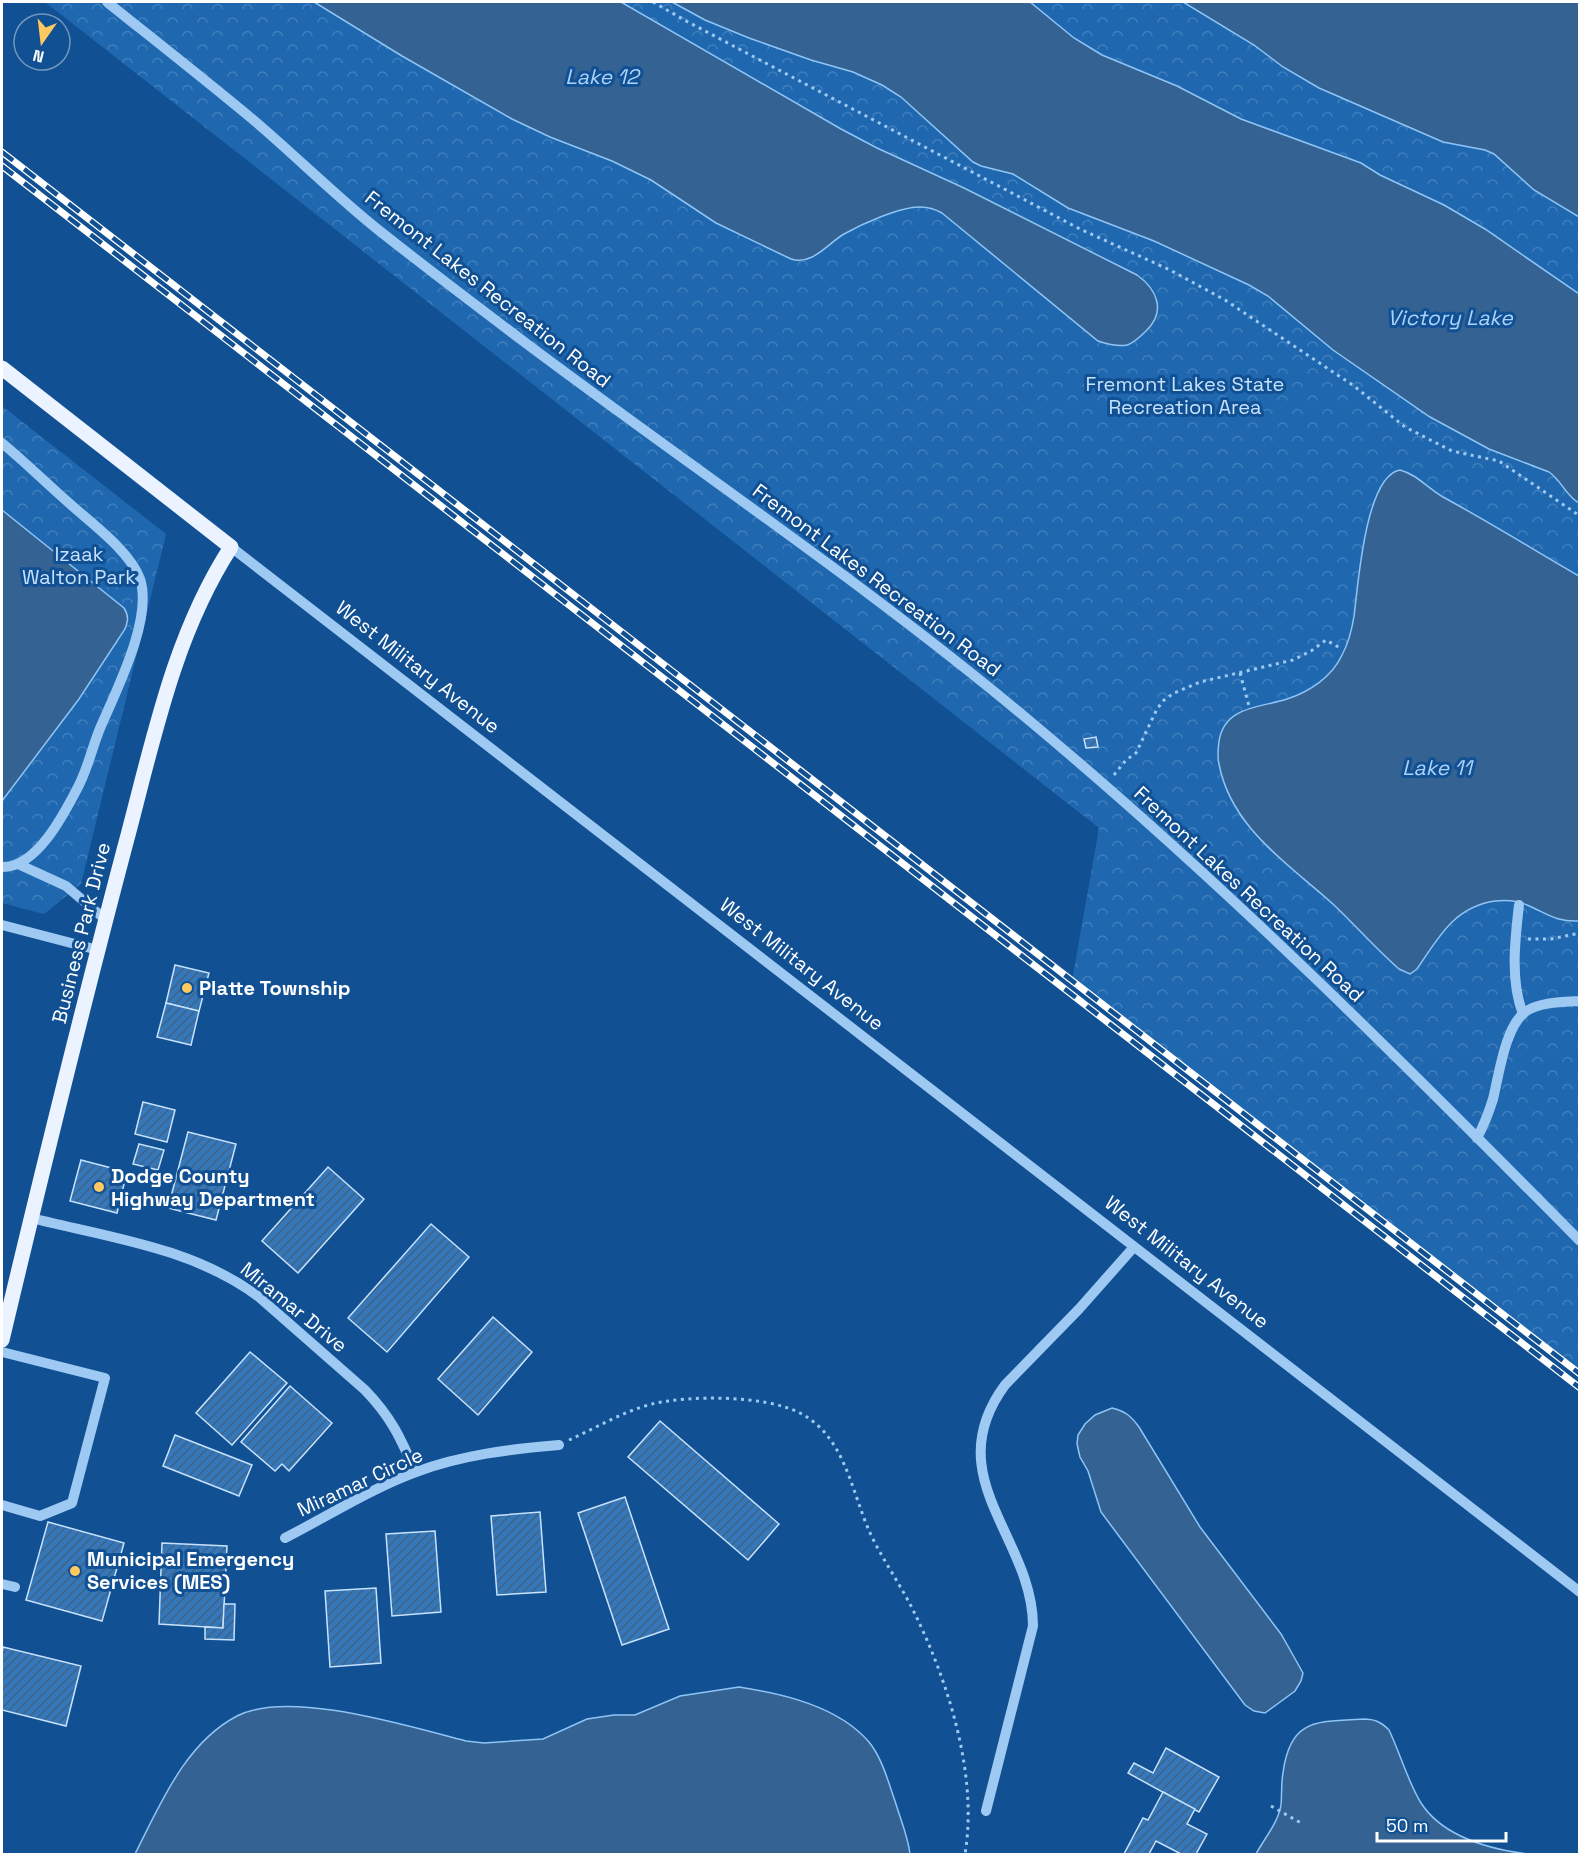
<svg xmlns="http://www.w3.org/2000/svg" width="1581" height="1856" viewBox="0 0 1581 1856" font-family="'Space Grotesk',sans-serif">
<defs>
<pattern id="park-crowns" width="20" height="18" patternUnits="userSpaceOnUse" patternTransform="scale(1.5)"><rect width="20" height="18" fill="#1f68b0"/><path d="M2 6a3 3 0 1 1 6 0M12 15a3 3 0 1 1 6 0" fill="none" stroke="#417fbc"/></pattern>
<pattern id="building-hatch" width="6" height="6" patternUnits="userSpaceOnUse" patternTransform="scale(1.5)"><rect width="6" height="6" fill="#3477ba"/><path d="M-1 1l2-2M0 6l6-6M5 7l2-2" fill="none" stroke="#406283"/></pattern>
</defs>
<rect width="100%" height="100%" fill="#115093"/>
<g fill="url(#park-crowns)">
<path d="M45,2H1579V1374L1072,981L1099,828Z"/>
<path d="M2,406L166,534L81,884L44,914L2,903Z"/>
</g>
<g fill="#346293" stroke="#8fc5f6" stroke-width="1.5">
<path d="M314,2H621L841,129L877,148L964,188L1137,275C1158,290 1166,312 1146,331C1140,337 1134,343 1127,345C1117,347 1107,344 1098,341L942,213C935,209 928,207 920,207C899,207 862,224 844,234C827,244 812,266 791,259L716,223L651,180L612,161L550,137L512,119L402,56Z"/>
<path d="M672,2H1030L1074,38L1102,55L1177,86L1241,119L1361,163L1380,175L1444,205L1485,229L1579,294V503C1566,496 1562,481 1549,472L1489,449L1430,417L1333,350L1268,296L1249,285L1154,241L1068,208L1013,174L981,166L973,162L901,97L882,85L853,72L811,60L749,38L705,20Z"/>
<path d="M1183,2H1579V217L1534,190L1494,154L1485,150L1443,142L1319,88L1283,67L1254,45Z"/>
<path d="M1400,470C1418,475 1427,488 1443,497C1489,522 1534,550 1579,576V921C1556,922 1548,914 1527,905C1517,900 1506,900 1495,901C1454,907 1439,937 1417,969L1410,974L1399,969C1376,949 1356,926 1334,905C1289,864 1231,828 1219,764C1217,757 1218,749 1219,741C1225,706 1259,708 1287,699C1309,692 1332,677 1342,655C1348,644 1352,629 1354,616C1358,587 1365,476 1400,470Z"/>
<path d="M2,510L124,608C129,616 128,621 125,629L79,699L2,801Z"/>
<path d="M1112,1408C1125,1411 1131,1416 1139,1427L1200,1527L1281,1634L1298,1664L1303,1673L1301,1681L1295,1691L1265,1713L1254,1711L1245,1705L1101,1512L1088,1471L1080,1457L1077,1444L1078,1435L1085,1424L1095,1415Z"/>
<path d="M739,1687C783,1694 838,1706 869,1742C882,1758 888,1781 895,1801C900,1818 908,1836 910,1854H135C160,1805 185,1743 237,1716C290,1689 410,1727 466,1741L484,1743L543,1739L587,1719L614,1715H635L680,1696Z"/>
<path d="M1363,1719C1375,1719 1381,1722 1389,1730C1400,1753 1408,1782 1421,1803C1443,1837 1489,1849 1527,1854H1256C1264,1839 1278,1823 1281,1805C1282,1795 1281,1783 1283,1773C1290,1718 1317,1722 1363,1719Z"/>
</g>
<g fill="url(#building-hatch)" stroke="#c6e2fd" stroke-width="1.5">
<path d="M1096,737L1098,747L1086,748L1084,739Z"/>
<path d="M175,965L209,973L199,1011L166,1003Z"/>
<path d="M166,1003L199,1011L191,1045L157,1037Z"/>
<path d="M143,1102L175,1110L167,1142L135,1134Z"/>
<path d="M188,1132L236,1144L216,1220L168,1208Z"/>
<path d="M139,1144L164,1150L158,1170L133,1164Z"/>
<path d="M81,1160L127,1172L117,1213L70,1201Z"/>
<path d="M328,1167L364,1199L298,1273L262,1241Z"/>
<path d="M431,1224L469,1257L387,1352L348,1318Z"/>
<path d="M493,1317L532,1352L478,1415L438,1379Z"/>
<path d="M250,1352L287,1383L232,1445L196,1413Z"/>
<path d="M290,1386L332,1423L289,1471L282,1464L275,1471L241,1442Z"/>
<path d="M660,1421L779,1524L748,1560L628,1457Z"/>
<path d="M175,1435L252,1465L239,1496L163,1466Z"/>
<path d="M625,1497L669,1629L622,1645L578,1513Z"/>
<path d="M540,1512L546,1592L497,1595L491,1516Z"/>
<path d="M48,1522L124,1543L102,1621L26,1600Z"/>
<path d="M435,1531L441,1612L392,1616L386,1534Z"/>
<path d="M162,1543L227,1546L223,1628L159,1624Z"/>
<path d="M376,1588L381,1663L330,1667L325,1591Z"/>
<path d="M224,1604H235L234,1640L205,1639V1627L223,1628Z"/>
<path d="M3,1647L81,1666L66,1726L2,1710V1653Z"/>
<path d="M1166,1748L1219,1777L1199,1812L1128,1773L1134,1763L1153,1773Z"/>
<path d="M1163,1792L1195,1809L1187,1824L1207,1834L1196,1854H1181L1156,1841L1149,1854H1124L1143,1818L1148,1820Z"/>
</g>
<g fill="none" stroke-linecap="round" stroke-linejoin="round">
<g stroke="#9ec9f3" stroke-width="3" stroke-dasharray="3 4.5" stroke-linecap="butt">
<path d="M653,2L688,22L1080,229L1170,270L1225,300L1354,386L1405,427L1452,451L1499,461L1580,516"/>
<path d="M1240,673L1249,706"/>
<path d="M1114,775L1126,760L1136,753L1157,709L1164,700L1174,693L1200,682L1293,660L1311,651L1326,640L1340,648"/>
<path d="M1528,939H1551L1580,933"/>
<path d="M569,1440C596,1428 624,1411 652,1404C690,1395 765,1395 800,1413C846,1437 851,1492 871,1535C884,1562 902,1587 915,1614C949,1684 978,1776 965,1854"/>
<path d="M1271,1806L1301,1823"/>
</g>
<g stroke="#9ec9f3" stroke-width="10">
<path d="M107,2C157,42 208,82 257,123C299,159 338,198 381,232C429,270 478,307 527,344C695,470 870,587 1031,722C1224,883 1403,1062 1580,1241"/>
<path d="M2,443C25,462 46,483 69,503C91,523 130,551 140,579C153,618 117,689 101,726C92,747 88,769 77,789C63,816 36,868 2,867"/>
<path d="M231,547L1580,1592"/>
<path d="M18,864L66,886L106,920"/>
<path d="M1519,905C1515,940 1510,981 1523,1014"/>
<path d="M2,925L98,950"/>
<path d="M1477,1138C1484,1125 1489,1112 1493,1099C1499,1075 1505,1027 1525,1012C1539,1002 1563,1002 1580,1001"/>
<path d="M31,1218C108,1237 194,1248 259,1297L365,1390C391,1417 401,1438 415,1472"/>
<path d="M2,1352L105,1378L72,1503L40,1516L2,1505"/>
<path d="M285,1538C328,1516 370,1489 416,1472C461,1455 511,1449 559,1445"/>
<path d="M2,1584L15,1587"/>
<path d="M986,1811L1033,1626C1033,1537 937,1477 1005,1385L1079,1309L1133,1248"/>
</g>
<path stroke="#eaf3ff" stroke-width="15" d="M2,368L231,547C172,638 152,747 124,850C81,1013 41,1176 2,1340"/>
<g stroke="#fff" stroke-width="7">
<g id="rail">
<path d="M2,152L1580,1374"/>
<path d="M2,166L1580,1388"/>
</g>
</g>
<use href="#rail" stroke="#115093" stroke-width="4.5" stroke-dasharray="14" stroke-linecap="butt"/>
</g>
<g fill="#ffc960" stroke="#115093" stroke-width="2">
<circle cx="187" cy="988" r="6"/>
<circle cx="99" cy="1187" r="6"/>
<circle cx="75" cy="1571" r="6"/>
</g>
<g text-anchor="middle" stroke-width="6" stroke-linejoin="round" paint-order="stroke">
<g font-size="20" fill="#fff" stroke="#115093">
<text transform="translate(488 289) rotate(38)" y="7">Fremont Lakes Recreation Road</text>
<text transform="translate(877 580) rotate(37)" y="7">Fremont Lakes Recreation Road</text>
<text transform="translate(418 667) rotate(38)" y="7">West Military Avenue</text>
<text transform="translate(1249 894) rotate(43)" y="7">Fremont Lakes Recreation Road</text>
<text transform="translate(81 933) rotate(-76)" y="7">Business Park Drive</text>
<text transform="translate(802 964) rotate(38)" y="7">West Military Avenue</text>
<text transform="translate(1187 1262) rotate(38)" y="7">West Military Avenue</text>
<text transform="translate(294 1307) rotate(39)" y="7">Miramar Drive</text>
<text transform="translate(360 1482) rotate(-25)" y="7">Miramar Circle</text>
</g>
<g font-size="20" fill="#c6e2fd" stroke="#115093">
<text x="1185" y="391">Fremont Lakes State<tspan x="1185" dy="23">Recreation Area</tspan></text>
<text x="79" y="561">Izaak<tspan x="79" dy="23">Walton Park</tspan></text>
</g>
<g font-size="20" font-weight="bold" fill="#fff" stroke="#115093" text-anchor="start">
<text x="199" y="995">Platte Township</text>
<text x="111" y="1183">Dodge County<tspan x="111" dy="23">Highway Department</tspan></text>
<text x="87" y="1566">Municipal Emergency<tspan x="87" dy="23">Services (MES)</tspan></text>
</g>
<g font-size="21" font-style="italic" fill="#aad3fa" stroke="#115093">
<text x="602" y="84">Lake 12</text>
<text x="1450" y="325">Victory Lake</text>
<text x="1437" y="775">Lake 11</text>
</g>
</g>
<rect width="1581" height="1856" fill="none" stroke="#ffffff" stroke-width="6"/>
<g transform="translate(42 42) rotate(194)"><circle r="28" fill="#115093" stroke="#7096be" stroke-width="1.5"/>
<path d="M0-4.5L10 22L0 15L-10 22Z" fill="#ffc960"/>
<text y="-9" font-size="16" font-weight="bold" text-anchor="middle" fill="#ffffff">N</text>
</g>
<path d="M1377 1832v9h129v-9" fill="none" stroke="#ffffff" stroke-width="3"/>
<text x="1386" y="1832" font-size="18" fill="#ffffff" stroke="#115093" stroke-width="4.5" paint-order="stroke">50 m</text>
</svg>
